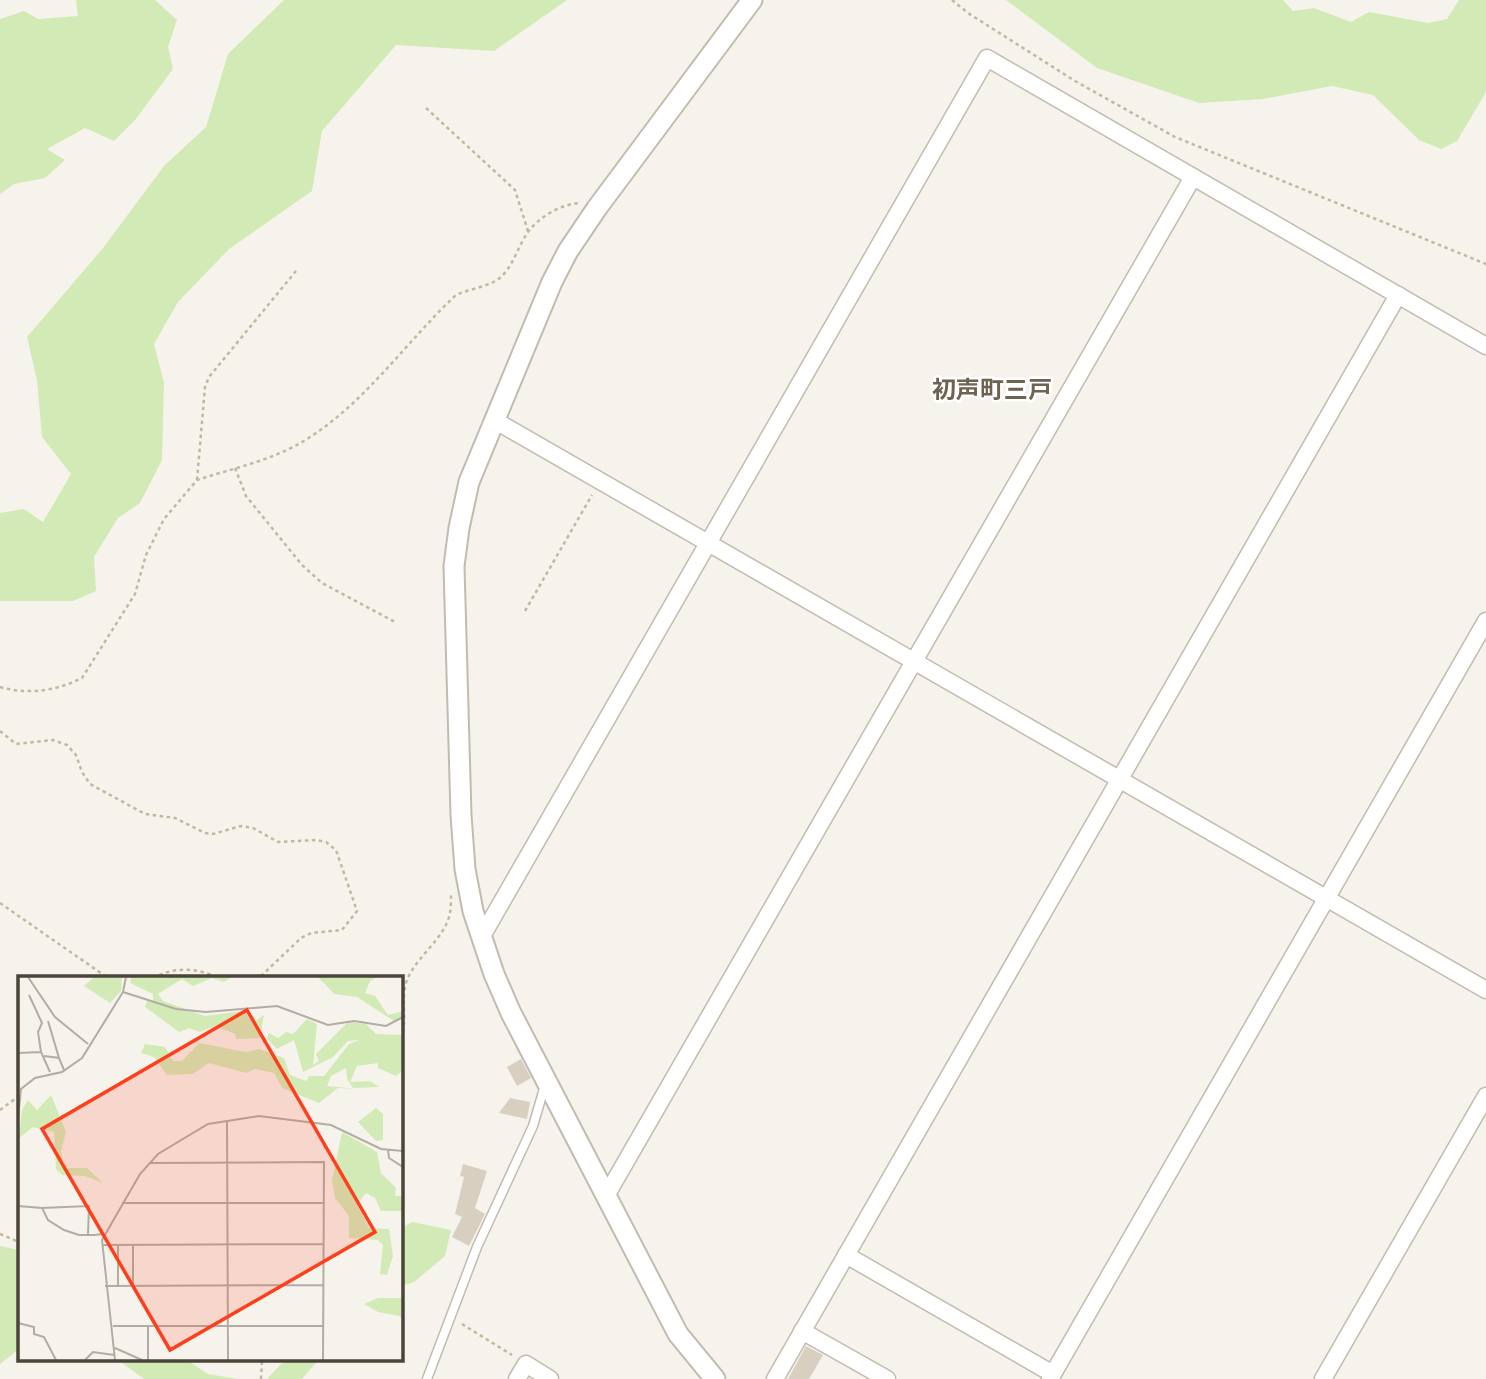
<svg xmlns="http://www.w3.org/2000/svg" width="1486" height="1379" viewBox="0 0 1486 1379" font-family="'Golos Text','Noto Sans JP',sans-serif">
<rect width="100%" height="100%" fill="#f6f3ec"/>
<g fill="#d2eab5">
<path d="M76,0H155L177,20L168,47L173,69L135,120L114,141L85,128L47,149L65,160L45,178L14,184L0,194V19L24,11L38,19L78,16Z"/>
<path d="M284,0H567L494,51L396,45L322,131L312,191L229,249L178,302L154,344L164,383L162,460L140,503L118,518L94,557L96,591L73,601H0V513L24,509L43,522L71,474L42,437L37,380L27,337L103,248L164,166L206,127L228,54Z"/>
<path d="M1006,0H1283L1293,11L1314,8L1351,22L1369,12L1428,23L1447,19L1459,0H1486V92L1457,141L1441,149L1419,140L1373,95L1332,86L1263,99L1199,103L1097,68Z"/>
<path d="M412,1222L451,1230L445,1256L414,1282L401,1286V1228Z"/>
<path d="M0,1246L19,1250V1349L0,1364Z"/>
<path d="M118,1360H187L208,1374L238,1379H144Z"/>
<path d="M285,1360H318L302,1379H267Z"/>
</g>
<g fill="#d8cfc1">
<path d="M521,1059L531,1078L517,1086L507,1067Z"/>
<path d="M510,1098L530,1102L527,1119L499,1113Z"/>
<path d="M463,1164L487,1171L475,1208L485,1214L469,1246L452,1237L462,1217L455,1214L464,1177L460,1176Z"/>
<path d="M806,1346L823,1355L809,1379H788Z"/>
</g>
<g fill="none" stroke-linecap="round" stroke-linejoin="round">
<g stroke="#c2bbae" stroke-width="11">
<path id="service" d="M427,1379L477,1247L533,1126L545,1085"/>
</g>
<g stroke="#c2bbae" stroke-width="19">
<g id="minor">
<path d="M494,420L1486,990"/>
<path d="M481,938L987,58L1486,346"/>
<path d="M606,1196L1193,177"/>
<path d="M846,1255L1053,1374"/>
<path d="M802,1331L887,1379"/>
<path d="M517,1379L526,1364L550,1379"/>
<path d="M775,1379L1398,295"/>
<path d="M1050,1379L1486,621"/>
<path d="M1323,1379L1486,1096"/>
</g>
</g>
<g stroke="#c2bbae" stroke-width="23">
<path id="tertiary" d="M715,1379L678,1334L511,1013L494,974L473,911L465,869L461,815L454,566L459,528L469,482L552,282L568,251L597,208L752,0"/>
</g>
<g stroke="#c4b79f" stroke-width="2.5" stroke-dasharray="3.5 3.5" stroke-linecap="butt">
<path d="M952,0L968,13L1075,81L1175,137L1486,264"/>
<path d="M426,108L515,190L528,231"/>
<path d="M235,468L246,496L302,565L322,583L395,622"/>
<path d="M197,480L205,387L209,377L296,271"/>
<path d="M525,611L592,495"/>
<path d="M0,687C28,695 56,691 82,678L135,594L146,555L164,519L197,480C234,468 274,460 307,439C366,402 406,342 456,295C471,288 491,287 502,276C514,264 518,246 528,232C539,217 561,204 580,203"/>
<path d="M0,731L16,744L53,740L67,745L76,755L82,772L90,784L145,814L175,818L205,833L213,834L241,826L253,828L278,842L316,840L326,842L336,850L357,911L342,930L311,933L301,938L259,978"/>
<path d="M0,903L108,978"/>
<path d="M153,978C175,966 198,968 219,978"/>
<path d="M401,1039C408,1020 400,999 407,980C416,957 442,941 449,917C451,911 451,902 451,895"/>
<path d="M0,1110L19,1096"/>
<path d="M0,1234L19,1242"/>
<path d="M462,1324L512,1355"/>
<path d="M261,1379L262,1360"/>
</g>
<use href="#service" stroke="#fff" stroke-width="8"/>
<use href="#minor" stroke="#fff" stroke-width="16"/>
<use href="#tertiary" stroke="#fff" stroke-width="19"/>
</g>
<g text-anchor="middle" stroke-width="5" stroke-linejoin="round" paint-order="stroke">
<g font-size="24" font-weight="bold" fill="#6e6250" stroke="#fff">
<text x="992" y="398">初声町三戸</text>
</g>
</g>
<g transform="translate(18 976)">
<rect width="385" height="385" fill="#f6f3ec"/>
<path d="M76,1H104L103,15L92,27L66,10ZM113,1H214L206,6L194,2L175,10L164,3L140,18L145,25L187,40L226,35L234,47L246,39L242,62L218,63L217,58L197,50L182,56L171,52L161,56L127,31L129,25H135V18L112,7ZM300,1H359L352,5L347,17L357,20L370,39L385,35V40L376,45L339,21L316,18ZM289,43L299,48L295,89L301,85L298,78L330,46L348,48L358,58L385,59V94L378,100L360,92V87L339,90L332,106L352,105L361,111L335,112L329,103L328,92L313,100L309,110L339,113L320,112L301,127L264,112L256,97L237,93L228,97L191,87L175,98L149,99L136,81L123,77L127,68L147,71L155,85H164L181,67L228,76L241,73L266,82L272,99L288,105L291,100H306L331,68L341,64L330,65L315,81L285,96L276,64L259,73L249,63L251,57L260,62L268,56L275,58ZM33,119L48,156L43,175L46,192H69L85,207L67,200L44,199L38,193L36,156L15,151L1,162L4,134L10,124L19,134ZM358,132L365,138V164L358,165L340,146ZM324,156L359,176L363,197L378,212L377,220H385V235H363L357,222L348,217L339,228L351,252L371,253L375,280L369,299L362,298L365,269L360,264L331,262V240L317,222L314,204ZM360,322H385V346L382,340L360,336L346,328Z" fill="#d2eab5"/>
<path fill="none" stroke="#b2ada4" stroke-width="2" d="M10,1L37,41L70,68M105,16L158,33L188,36L259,30L310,49L336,45L368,50L385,41M11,19L24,47L20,56L23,76L32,96M30,45L41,82M0,77L23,76M26,80L41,82L46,94M0,143L3,113L17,102L44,96L64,82L105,16L108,1M209,144L210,384M370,174L371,182L385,191M132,187L306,186L305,384M104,227H305M0,230L24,232M70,259L71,230L24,232L30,244L46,254L61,259H76L85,258M100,268V309M115,268V309M84,269L306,268M87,310L306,309M0,347L16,351V358L26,361L38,384M95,350H306M97,372L124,384M67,384L75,376L96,379M97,384L84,264L122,198L140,178L190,148L241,140L313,149L363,173L385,175M130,384V350"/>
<path fill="#fc3f1d" fill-opacity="0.15" stroke="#fc3f1d" stroke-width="3.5" d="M229,34L357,256L152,374L24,153Z"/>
<rect width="385" height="385" fill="none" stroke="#4b4439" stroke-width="3.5"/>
</g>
</svg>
